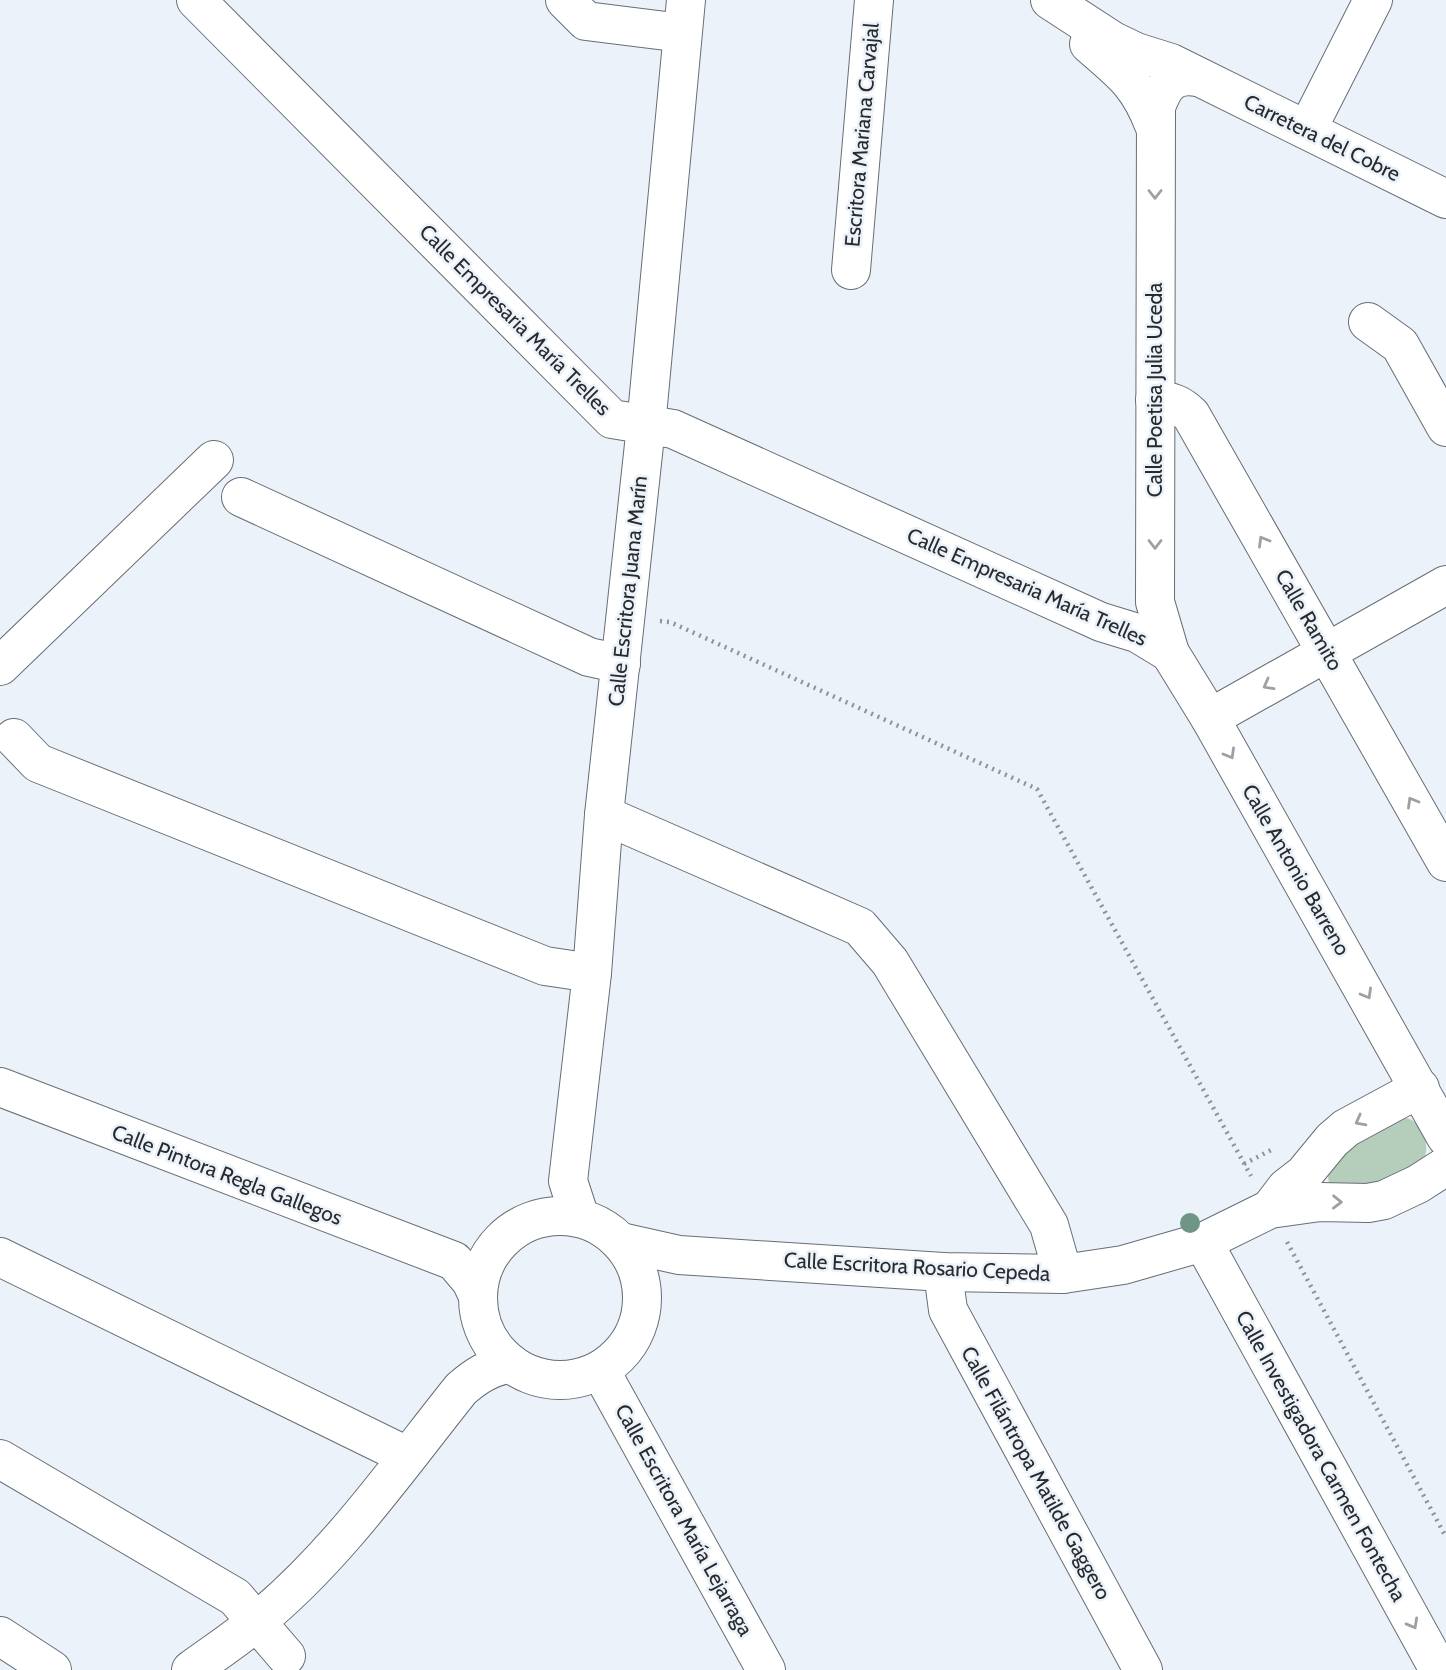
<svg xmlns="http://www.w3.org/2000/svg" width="1446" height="1670" viewBox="0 0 1446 1670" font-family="Cabin,sans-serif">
<rect width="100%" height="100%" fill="#ebf2f9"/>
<path fill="#b5cdbb" d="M1398,1117C1424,1117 1431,1143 1423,1164L1377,1188L1329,1183L1327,1171L1330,1160Z"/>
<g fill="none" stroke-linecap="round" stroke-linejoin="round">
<g stroke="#686e75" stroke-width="40">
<g id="minor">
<path d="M196,0L612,419L673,429L1101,622L1137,633L1170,653"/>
<path d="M565,0L586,21L682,33"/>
<path d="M1050,0L1113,41L1136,52L1171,63L1446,199"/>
<path d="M1089,44C1122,73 1138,83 1154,125"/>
<path d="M1198,77C1172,73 1164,85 1156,107L1155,602L1170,653L1210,718L1446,1137"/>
<path d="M1307,130L1373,0"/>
<path d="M851,270L874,0"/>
<path d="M1368,322L1400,345L1446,427"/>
<path d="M1155,400C1171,401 1180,404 1191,415L1446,862"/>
<path d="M241,497L589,657L621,664"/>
<path d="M0,666L214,460"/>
<path d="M1210,718L1446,585"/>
<path d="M14,738L38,763L545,966L592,973"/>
<path d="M604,815L860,927L890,962L1049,1225L1063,1274"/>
<path d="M0,1087L454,1261L471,1281L478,1296"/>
<path d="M1270,1209L1286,1188L1304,1174L1332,1140L1346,1128L1420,1088"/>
<circle cx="560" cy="1298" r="82"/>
<path d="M580,1218L568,1181L592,973L604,815L646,426L686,0"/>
<path d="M621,1242L679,1255L943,1272L1063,1274L1123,1265L1203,1242L1270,1209L1320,1202L1368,1203L1384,1200L1418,1184L1446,1166"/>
<path d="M1203,1242L1439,1670"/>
<path d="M0,1257L407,1456"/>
<path d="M943,1272L948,1310L1143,1670"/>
<path d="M600,1370L766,1670"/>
<path d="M0,1459L235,1597L286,1656"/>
<path d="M0,1636L52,1670"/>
<path d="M191,1670C213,1654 236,1639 256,1622C336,1557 397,1469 461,1389C477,1375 489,1368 510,1363"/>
</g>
</g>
<g stroke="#8d9398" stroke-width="4.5" stroke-dasharray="2 5" stroke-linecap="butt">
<path d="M660,621L670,622L1037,789L1251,1176"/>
<path d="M1244,1164L1275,1148"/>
<path d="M1287,1242L1446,1537"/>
</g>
<use href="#minor" stroke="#fff" stroke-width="38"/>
</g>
<circle fill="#6e9585" cx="1190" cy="1223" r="10"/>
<defs><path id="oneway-chevron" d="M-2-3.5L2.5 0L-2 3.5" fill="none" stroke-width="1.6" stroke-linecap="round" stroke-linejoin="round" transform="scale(1.75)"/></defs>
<g stroke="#9ea0a1">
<use href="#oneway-chevron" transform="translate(1155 194) rotate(90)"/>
<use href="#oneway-chevron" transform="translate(1263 541) rotate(-120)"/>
<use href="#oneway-chevron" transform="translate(1155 544) rotate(90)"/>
<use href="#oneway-chevron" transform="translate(1268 685) rotate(151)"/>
<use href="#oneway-chevron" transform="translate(1230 754) rotate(60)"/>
<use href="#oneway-chevron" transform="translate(1412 802) rotate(-120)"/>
<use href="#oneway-chevron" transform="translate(1367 994) rotate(60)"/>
<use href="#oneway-chevron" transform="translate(1360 1121) rotate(152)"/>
<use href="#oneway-chevron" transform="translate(1337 1202) rotate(1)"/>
<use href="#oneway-chevron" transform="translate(1413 1624) rotate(61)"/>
</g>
<g text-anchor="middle" stroke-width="5" stroke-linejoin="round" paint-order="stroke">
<g font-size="21" fill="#282b2e" stroke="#ebf2f9">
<text transform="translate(862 135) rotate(-85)" y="7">Escritora Mariana Carvajal</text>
<text transform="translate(1322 138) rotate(26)" y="7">Carretera del Cobre</text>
<text transform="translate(515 320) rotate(45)" y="7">Calle Empresaria María Trelles</text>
<text transform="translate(1155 390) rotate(-90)" y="7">Calle Poetisa Julia Uceda</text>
<text transform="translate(1027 587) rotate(24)" y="7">Calle Empresaria María Trelles</text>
<text transform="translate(628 591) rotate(-84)" y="7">Calle Escritora Juana Marín</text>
<text transform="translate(1309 620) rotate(60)" y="7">Calle Ramito</text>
<text transform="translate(1296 870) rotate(60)" y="7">Calle Antonio Barreno</text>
<text transform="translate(227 1175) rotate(21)" y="7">Calle Pintora Regla Gallegos</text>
<text transform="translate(917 1267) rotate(3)" y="7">Calle Escritora Rosario Cepeda</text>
<text transform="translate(1321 1456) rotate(61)" y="7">Calle Investigadora Carmen Fontecha</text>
<text transform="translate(1036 1473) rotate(61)" y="7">Calle Filántropa Matilde Gaggero</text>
<text transform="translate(684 1520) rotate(61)" y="7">Calle Escritora María Lejarraga</text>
</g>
</g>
</svg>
